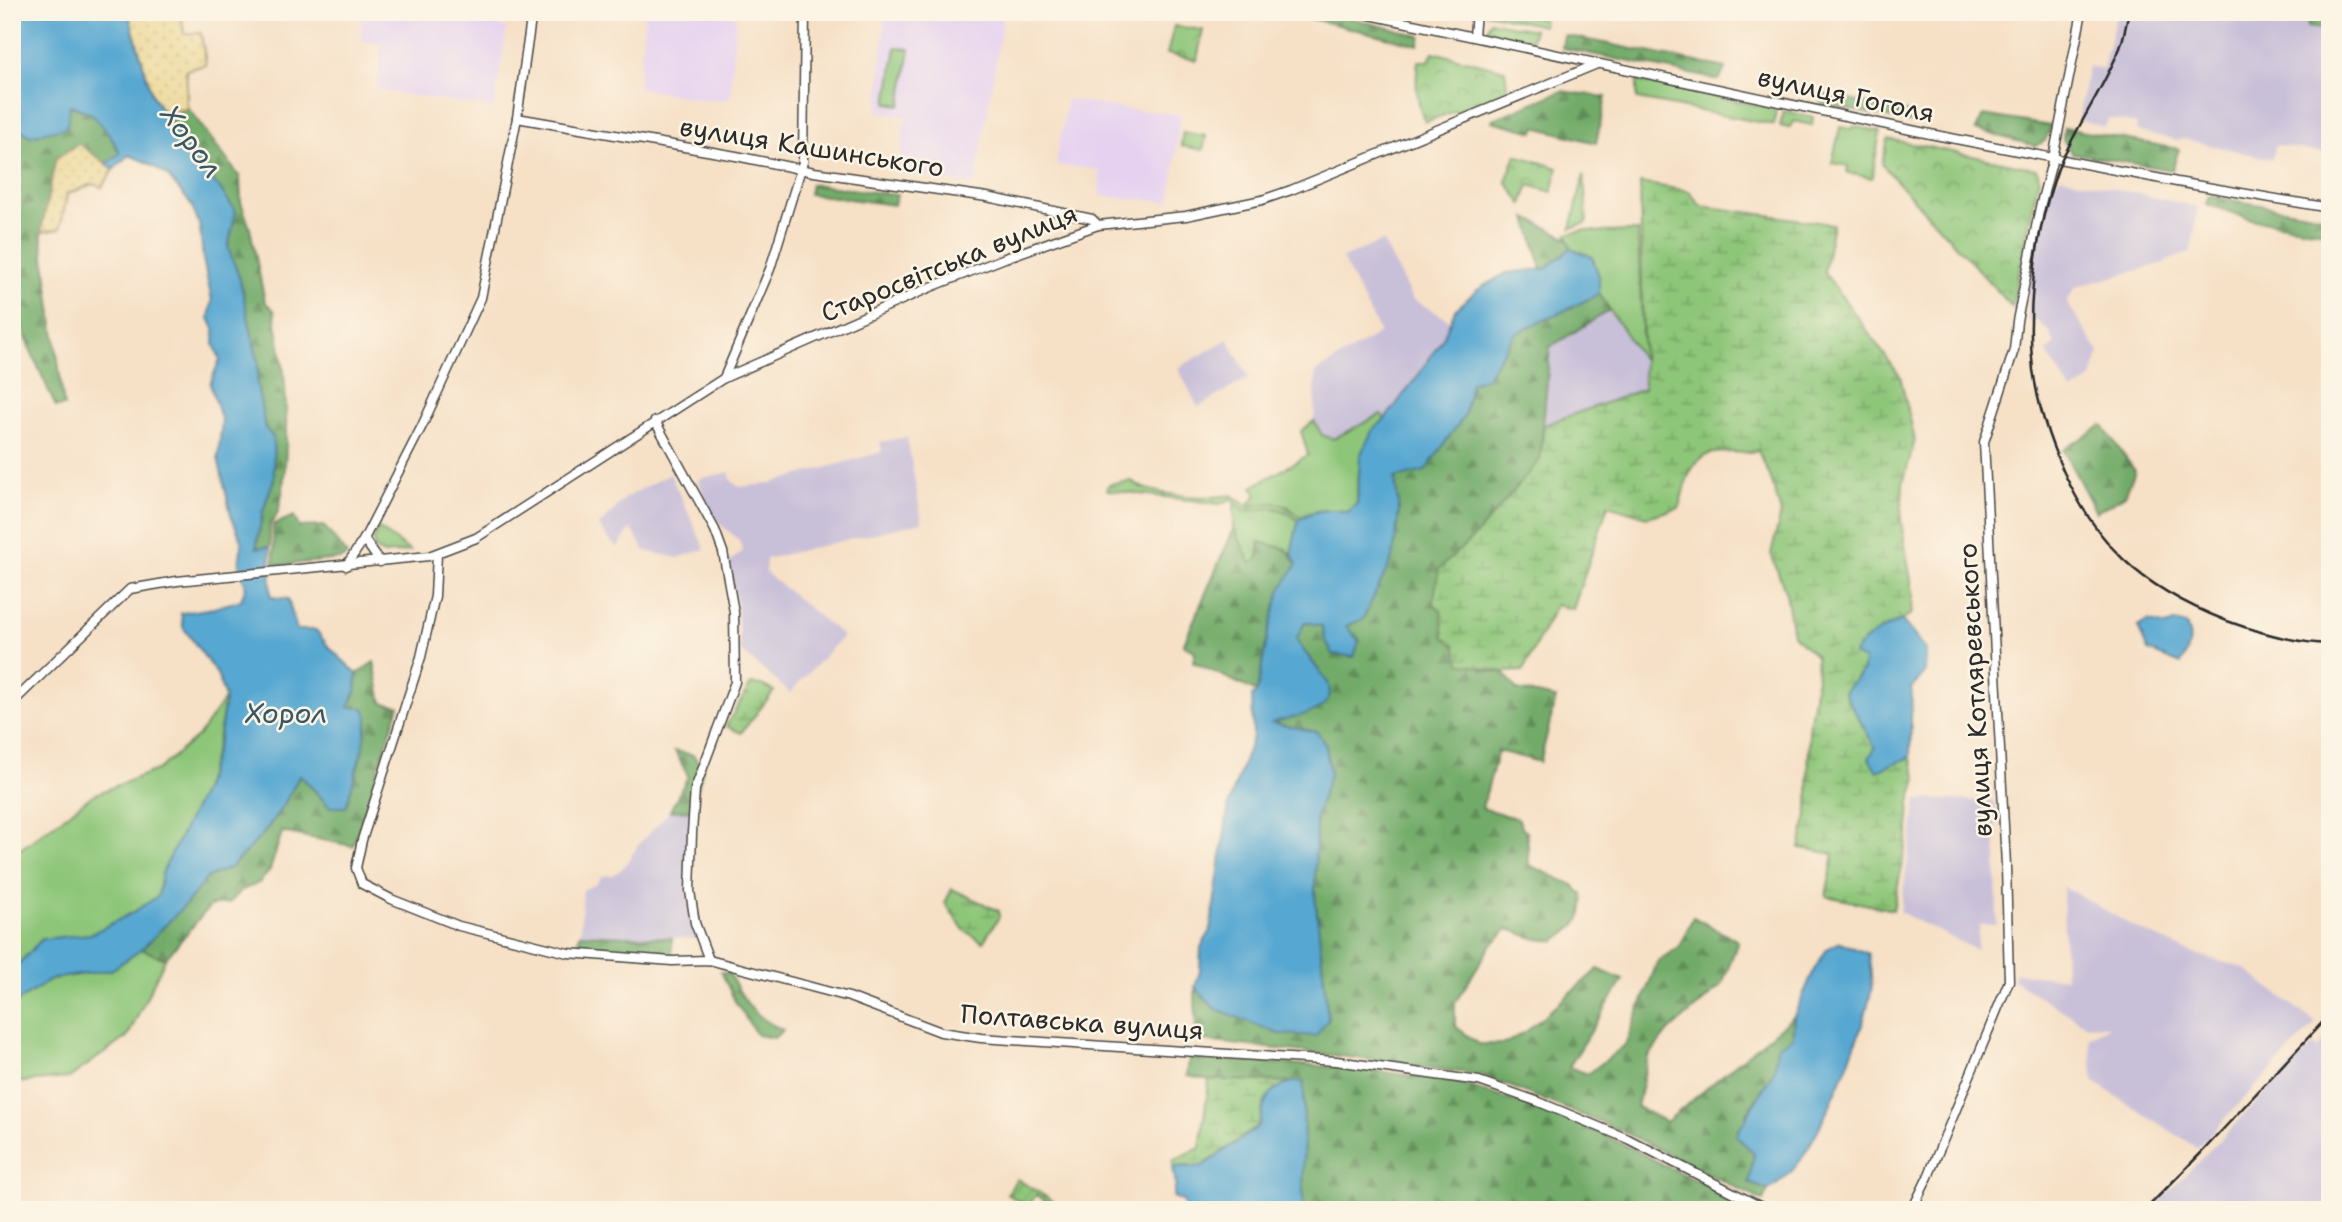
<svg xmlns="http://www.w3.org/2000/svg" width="2342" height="1222" viewBox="0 0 2342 1222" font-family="'Shantell Sans',sans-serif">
<defs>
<pattern id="forest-firs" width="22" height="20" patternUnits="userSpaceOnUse" patternTransform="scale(1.75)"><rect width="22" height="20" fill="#72ab69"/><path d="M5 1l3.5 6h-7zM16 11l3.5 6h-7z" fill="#5e8b57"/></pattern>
<pattern id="wetland-marsh" width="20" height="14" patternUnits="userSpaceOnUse" patternTransform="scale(1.75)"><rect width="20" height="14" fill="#8ec679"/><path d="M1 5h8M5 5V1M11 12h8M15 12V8" fill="none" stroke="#74a163"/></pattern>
<pattern id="sand-dots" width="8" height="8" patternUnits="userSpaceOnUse" patternTransform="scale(1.75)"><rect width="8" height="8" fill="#eeda9e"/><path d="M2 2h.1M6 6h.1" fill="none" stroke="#cb8" stroke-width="1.8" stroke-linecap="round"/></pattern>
<pattern id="park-crowns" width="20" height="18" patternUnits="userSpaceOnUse" patternTransform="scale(1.75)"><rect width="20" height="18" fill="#8ec679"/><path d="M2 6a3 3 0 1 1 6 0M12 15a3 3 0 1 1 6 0" fill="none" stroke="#74a163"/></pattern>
<pattern id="garden-furrows" width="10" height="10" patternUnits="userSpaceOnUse" patternTransform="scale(1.75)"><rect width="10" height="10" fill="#8ec679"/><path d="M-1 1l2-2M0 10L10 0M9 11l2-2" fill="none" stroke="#74a163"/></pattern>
</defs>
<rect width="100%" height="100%" fill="#fcf5e5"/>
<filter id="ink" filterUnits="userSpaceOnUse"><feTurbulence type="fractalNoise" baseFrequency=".0143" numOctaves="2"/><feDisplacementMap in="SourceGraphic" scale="14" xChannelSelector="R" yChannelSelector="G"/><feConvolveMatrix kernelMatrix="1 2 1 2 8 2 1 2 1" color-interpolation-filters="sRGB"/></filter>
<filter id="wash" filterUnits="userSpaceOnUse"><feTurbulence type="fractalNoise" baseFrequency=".00686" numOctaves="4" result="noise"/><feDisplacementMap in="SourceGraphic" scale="28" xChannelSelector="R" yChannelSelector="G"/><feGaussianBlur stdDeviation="1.57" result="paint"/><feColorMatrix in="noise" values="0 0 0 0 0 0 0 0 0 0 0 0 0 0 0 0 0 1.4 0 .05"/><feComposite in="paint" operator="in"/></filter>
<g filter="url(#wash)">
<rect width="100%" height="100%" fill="#f6e0c6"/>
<g fill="#e6d2f0">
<path d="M362,12H483L482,22L507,28L494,108L377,90L382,44L361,41Z"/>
<path d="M645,12H736L730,96L723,100H705L638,88Z"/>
<path d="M885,12H957L984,15L986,12L1004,13L975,185L899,173L903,128L907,117L878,112Z"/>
<path d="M1067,99L1132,110L1181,114L1170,202L1100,196L1099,170L1056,165Z"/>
</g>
<g fill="#c8bfd8">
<path d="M2117,12H2309L2308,27L2330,30V154L2276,145L2272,159L2184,139L2178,140L2136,131L2137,124L2110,119L2104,127L2078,120L2088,66L2103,69Z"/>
<path d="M2061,177L2198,207L2191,251L2158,265L2075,287L2067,302L2099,353L2092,378L2072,392L2046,351L2055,344L2049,331L2037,321H2028L2029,288L2050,185Z"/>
<path d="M1383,241L1412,299L1451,321L1443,338L1385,419L1381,415L1333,440L1322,435L1314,421L1316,372L1380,333L1342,258Z"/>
<path d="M1610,310L1643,360L1644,390L1544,425L1550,347Z"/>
<path d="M1228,339L1249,378L1198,407L1178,368Z"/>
<path d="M907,437L922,522L766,559L765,572L843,636L790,693L740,650L737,603L728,563L743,551L739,540L712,517L698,479L729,472L732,481L739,487L767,484L882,452L880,442Z"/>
<path d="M670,474L705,549L678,558L645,551L631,528L618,547L612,543L599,526L625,498Z"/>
<path d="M1917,799L1995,801L1997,925H1980L1976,950L1900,912Z"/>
<path d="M693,810L690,891L701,939L580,934L583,890L596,884L602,876L613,875L623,868L639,844L670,811Z"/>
<path d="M2063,886L2138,929L2191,953L2244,968L2316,1023L2197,1148L2094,1082L2089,1038L2109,1026L2086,1025L2013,980L2016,973L2065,978Z"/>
<path d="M2330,1031V1210H2151L2313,1045L2319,1049Z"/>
</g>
<g fill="#8ec679" stroke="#5c7852" stroke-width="2">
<path d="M1483,12H1509L1544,20L1543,26Z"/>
<path d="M1490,21L1534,30L1531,40L1487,30Z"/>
<path d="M896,47L910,49L901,105L887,103Z"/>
<path d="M1637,81L1776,109L1774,125L1637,99Z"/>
<path d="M1784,111L1813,117L1812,125L1794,121L1789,128L1780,126Z"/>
<path d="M1854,126L1880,132L1872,178L1847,173L1848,166L1832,163L1840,127L1852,129Z"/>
<path d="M1183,132L1206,136L1203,150L1181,146Z"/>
<path d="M1584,175L1587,223L1571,228Z"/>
<path d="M1585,230L1600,232L1638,231L1643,360L1599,294V276L1592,257L1571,248L1567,234Z"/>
<path d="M1381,414L1385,419L1372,431L1357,478V503L1348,512C1335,508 1313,509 1301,517L1287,506H1247L1257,495L1252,487L1308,455L1301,431L1314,421L1322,435L1333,439Z"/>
<path d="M1234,500L1244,511C1268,507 1278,504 1298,520C1297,533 1292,543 1291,556L1286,549L1260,542L1258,558L1251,565L1234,528Z"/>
<path d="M378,528L410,551L384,554L376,550L373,542Z"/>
<path d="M225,698C221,729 215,758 204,787C190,826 165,854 158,896L134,912L91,935L42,939L12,971L14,854L93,795L159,769L199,735Z"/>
<path d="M142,949L165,959L128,1036L69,1078L12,1083V1005L52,979L111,970Z"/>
</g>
<g fill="url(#forest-firs)" stroke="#4e6b4a" stroke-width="2">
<path d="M1285,12H1326L1421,36L1418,45Z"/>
<path d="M2309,12H2330V30L2307,27Z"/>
<path d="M1564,35L1726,68L1719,80L1562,48Z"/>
<path d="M1562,91L1606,97L1596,143L1535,127L1534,132L1492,121L1493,119Z"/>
<path d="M1823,94L1913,114L1911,122L1821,104Z"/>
<path d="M69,105L93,114L110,135L120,154L106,164L79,144L56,158L41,232L64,406L56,407L25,338L12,285V128L16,126L30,136L44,132Z"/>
<path d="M188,108L240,177L241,202L250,228L265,302L274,310C277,332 282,353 284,375C287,399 290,512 270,524V547L256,549L263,511L274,478L273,437L265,428L257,384L258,362L240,280L228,247L236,212L221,190L190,154L164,115Z"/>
<path d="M1983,115L2051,126L2045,141L2035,146L1976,130Z"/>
<path d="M2064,128L2179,149L2172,170L2072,153L2063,140Z"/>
<path d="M811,184L897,195L894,205L809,194Z"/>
<path d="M2209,196L2330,217V233L2250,219L2206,204Z"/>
<path d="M1527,218L1568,238L1571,248L1545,269H1542Z"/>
<path d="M1599,294L1610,310L1550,347L1540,460L1478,533L1439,569L1444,636L1483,670L1503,672L1517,690L1556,698L1540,762L1498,751L1482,808L1519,819L1521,827L1527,832L1529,865L1573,885L1583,895C1585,922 1576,925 1555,941L1536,939L1508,929L1491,945L1455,1003V1026L1479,1044H1504L1527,1031L1598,969L1623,980L1569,1067L1588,1074L1625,1045L1658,961L1679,947L1693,917L1738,941L1722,985L1667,1033L1648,1057L1637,1107L1666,1122L1794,1016L1793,1037L1777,1047L1775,1069L1746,1115L1754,1154L1749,1183L1768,1190L1763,1201L1624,1132L1482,1075L1341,1056L1196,1040L1195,987L1214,1008L1279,1034L1328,1020L1315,895L1316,816L1330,774L1326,746L1316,732L1270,723L1277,720L1328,683L1296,640L1305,621L1322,626L1325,640L1345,626L1399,512L1395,478L1464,416L1471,383L1486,378L1515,334Z"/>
<path d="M2102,425L2135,471L2125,495L2096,512L2063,450Z"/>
<path d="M294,516L299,527L324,526L347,555L341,559L274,566L273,525Z"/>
<path d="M1234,528L1251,564L1258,558L1260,542L1286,549L1297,564L1281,589L1268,634L1257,692L1193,662L1195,651L1183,645Z"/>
<path d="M374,662L382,703L399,706L353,846L282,832L270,870L259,883L242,890L229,903L210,906L165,959L142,949L208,877L230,868L262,835L283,806L300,774L330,807H346L363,747L368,718L348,707L356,691L357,674Z"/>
<path d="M675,751L693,755L703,767L693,810L670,811L688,776Z"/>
<path d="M580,934L672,938V957L576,948Z"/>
<path d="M721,972L729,973C744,1001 753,1017 783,1030L774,1038L757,1035L736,1003Z"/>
<path d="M1189,1058L1353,1068L1452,1081L1576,1121L1755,1210H1303L1304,1082L1209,1080L1187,1076Z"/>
</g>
<g fill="url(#wetland-marsh)" stroke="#5c7852" stroke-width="2">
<path d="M1640,183L1689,191L1701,206L1833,224L1824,272L1900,376L1915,440L1903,483L1901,522L1913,592L1912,613L1902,620L1864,660L1863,670L1844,692L1875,747L1877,770L1910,757L1917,779L1910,802L1908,834L1893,910L1826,896L1834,854L1800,848L1808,810L1809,727L1817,678L1816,656L1793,635L1786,593L1771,554L1781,513L1770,476L1758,451C1742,454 1728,451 1713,453C1689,458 1684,488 1679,508L1647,517L1608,505L1573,609L1556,605L1523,671L1503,672L1460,663L1455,645L1444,637L1441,610L1433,603L1439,569L1478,533L1540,460L1544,425L1644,389Z"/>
<path d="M1132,481C1146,496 1211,499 1232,495L1247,506C1274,501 1279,500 1301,517L1298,520C1276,502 1269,509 1244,511L1231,499L1220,504L1107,490L1109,484Z"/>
<path d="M751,684L762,685L774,691L741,733L726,726Z"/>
<path d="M952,889L999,911V917L983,942L964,930L945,903Z"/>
<path d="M1209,1080L1291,1082C1267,1090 1263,1102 1259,1125L1202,1166L1173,1167V1160L1200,1148Z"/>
</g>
<g fill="url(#sand-dots)" stroke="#8c8264" stroke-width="2">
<path d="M128,12H181L184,34L201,33L206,65L186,70C188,83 185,95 188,108L164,115L152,95Z"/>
<path d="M79,144L114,169L102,187L93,184L67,194L60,229L41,232L56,158Z"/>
</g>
<g fill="url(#park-crowns)" stroke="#5c7852" stroke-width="2">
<path d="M1174,26L1203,30L1197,60L1167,54Z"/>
<path d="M1433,52L1505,70L1508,92L1425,122C1416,102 1415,83 1418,61H1429Z"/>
<path d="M1888,139L2037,169L2039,177L2012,307L1886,169L1882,164Z"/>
<path d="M1516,155L1558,168L1552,192L1529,185L1522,204L1506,181Z"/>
</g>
<path fill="url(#garden-furrows)" stroke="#5c7852" stroke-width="2" d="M1017,1179L1053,1201L1048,1210H1045L1048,1203L1036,1195L1028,1207L1007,1194Z"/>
<g fill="#57a7d1" stroke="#41697e" stroke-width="2">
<path d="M12,12H128L152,95L190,154L221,190L236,212L228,247L240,280L258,362L257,384L265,428L273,437L274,478L263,511L256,548L270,547L271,597L288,599L297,630H316L328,646L357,674L356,691L349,707L364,708L368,718L363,747L346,807H330L300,775L283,806L262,835L230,868L208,877L187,903L142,949L111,970L52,979L12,1005V971L42,939L91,934L134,912L158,896L162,873L204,789L219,740L225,698L217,674L183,627L181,613L214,608L241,600L246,586L239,565L242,542L231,515L218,458L222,421L210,384L220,359L214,344V329L209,318L212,301L203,259L200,227L191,204L168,176L148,163L129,155L114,169L106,164L120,153L110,135L92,114L70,105L67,127L30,136L16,126L12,128Z"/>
<path d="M1571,248L1592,257L1599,276V294L1515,334L1486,378L1471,383L1464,416L1425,471L1395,478L1399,512L1393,557L1363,619L1346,626L1359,641L1354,657L1333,654L1325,640L1322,626L1305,622L1296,640L1328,683C1340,715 1291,715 1272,723L1317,732L1326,746L1330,774L1316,816L1315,895L1328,1019L1316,1036L1279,1034L1214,1008L1195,987L1200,971L1201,947L1210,932L1229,803L1253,736L1252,696L1257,692L1268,634L1281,589L1297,564C1287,549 1297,537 1298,520C1311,510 1332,508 1348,512L1357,503L1360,456L1372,431L1385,419L1419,374L1443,338L1455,310L1477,290L1506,273L1545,269Z"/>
<path d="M1902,620L1926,650L1925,672L1912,688L1910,757L1877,771L1869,759L1875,747L1844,692L1863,670L1864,660L1853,655C1864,637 1883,628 1902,620Z"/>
<path d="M2147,621L2166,626L2176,622L2186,625C2193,640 2189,650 2181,664L2148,651L2138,627Z"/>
<path d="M1840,942L1868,954C1870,966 1873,980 1871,992C1861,1039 1826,1121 1800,1161C1791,1173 1781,1183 1768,1190L1749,1183L1754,1154L1736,1135L1775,1069L1777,1047L1793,1037L1794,1016L1814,970L1827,949Z"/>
<path d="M1291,1082H1304L1303,1210H1186L1183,1201L1173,1197L1176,1184L1173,1167L1203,1166L1259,1126C1264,1102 1265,1091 1291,1082Z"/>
</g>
</g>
<g filter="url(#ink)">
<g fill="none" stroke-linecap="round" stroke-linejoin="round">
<g stroke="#494642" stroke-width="11">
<g id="secondary">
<path d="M1356,12L1930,134L2177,182L2330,208"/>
<path d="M1474,36L1476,12"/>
<path d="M517,118L736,156L814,172L987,197L1092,219L1098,225"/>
<path d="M724,378L770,269L803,162L805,12"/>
<path d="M655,421L715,530L723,552L734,612L735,682L695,789L692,833L690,891L695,923L709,960"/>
<path d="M364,539L380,562"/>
<path d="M437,554L435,596L421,657L362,840L356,868L362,884L391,899L459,926L568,953L672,961L709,960L849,997L941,1032L981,1038L1336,1061L1479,1081L1539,1102L1628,1139L1767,1210"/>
<path d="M346,566L364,539L422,426L481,298L517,118L532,12"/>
<path d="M12,703L130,589L177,581L429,556L476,538L724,378L931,287L1005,258L1098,225L1186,216L1262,200L1291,190L1597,64"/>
<path d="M1912,1210L1928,1177L2009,981L2006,865L1984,442L2014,350L2017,321L2040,207L2053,158L2082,12"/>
</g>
</g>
<use href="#secondary" stroke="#fff" stroke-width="8"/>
<g stroke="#2b2b2b" stroke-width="2.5">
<path d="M2129,12C2126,24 2124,37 2120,48C2106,81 2087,111 2071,142C2068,149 2063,155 2061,161C2056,172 2053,185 2049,196C2034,247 2027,317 2033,370C2042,434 2075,513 2123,559C2152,587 2189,606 2227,621C2260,633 2295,643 2330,644"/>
<path d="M2145,1210L2201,1153L2330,1014"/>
</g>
</g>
</g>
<g text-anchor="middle" stroke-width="5" stroke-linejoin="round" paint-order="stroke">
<g font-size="26" fill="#2b2b2b" stroke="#fcf5e5">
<text transform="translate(1846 95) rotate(12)" y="9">вулиця Гоголя</text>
<text transform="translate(812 147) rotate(9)" y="9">вулиця Кашинського</text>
<text transform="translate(949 263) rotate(-22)" y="9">Старосвітська вулиця</text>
<text transform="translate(1975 690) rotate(-93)" y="9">вулиця Котляревського</text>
<text transform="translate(1082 1022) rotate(4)" y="9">Полтавська вулиця</text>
</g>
<g font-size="28" font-style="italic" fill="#3a5665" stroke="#fcf5e5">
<text transform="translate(192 141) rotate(53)" y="10">Хорол</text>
<text x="286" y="723">Хорол</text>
</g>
</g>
<rect width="2342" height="1222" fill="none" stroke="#fcf5e5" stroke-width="42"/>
</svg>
